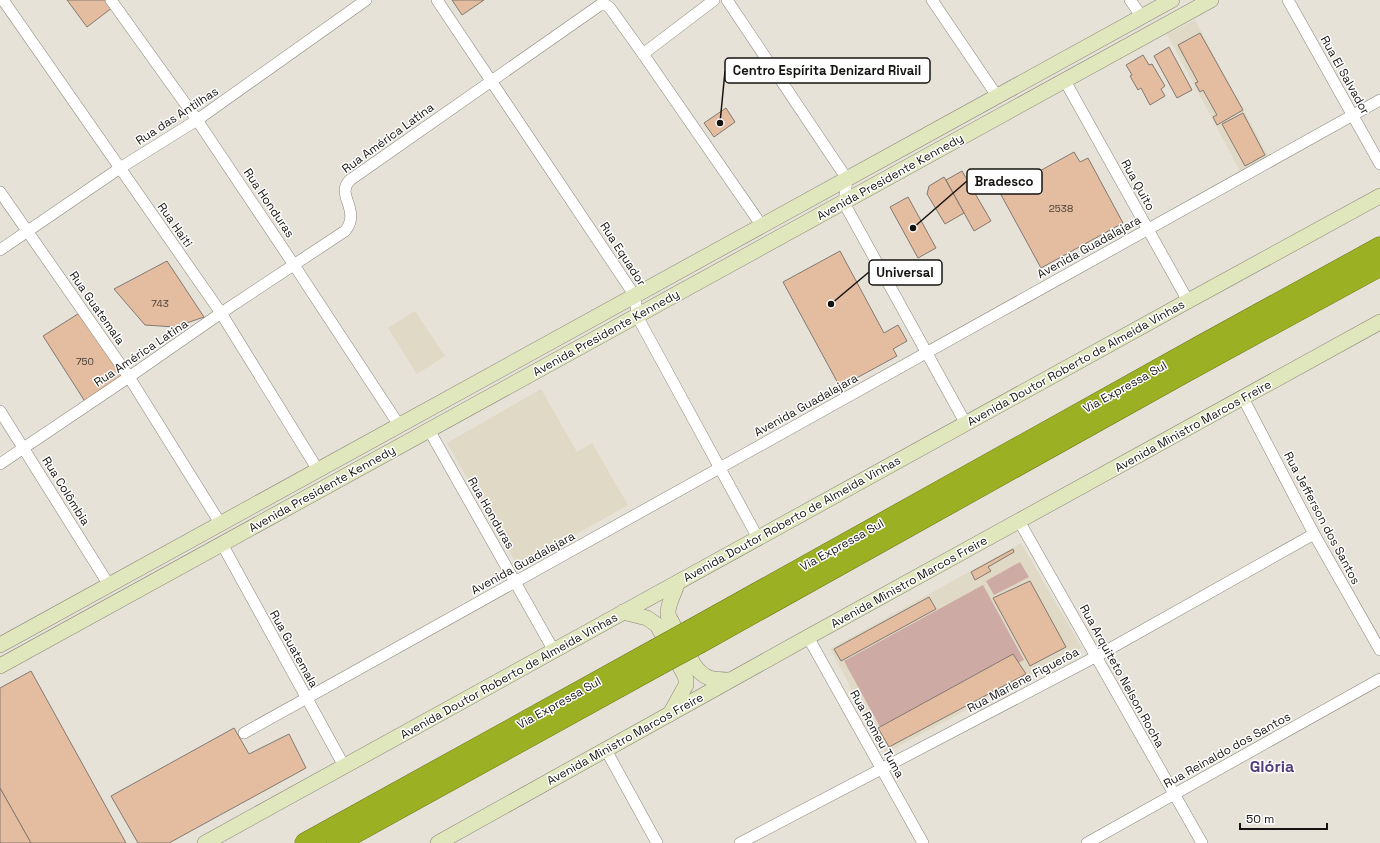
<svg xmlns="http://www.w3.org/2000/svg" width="1380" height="843" viewBox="0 0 1380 843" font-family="'Space Grotesk',sans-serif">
<rect width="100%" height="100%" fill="#e7e2d7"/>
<g fill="#e0d9c6">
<path d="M1195,20L1268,156L1240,171L1167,34Z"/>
<path d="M415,311L445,356L417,374L388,328Z"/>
<path d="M541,389L577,452L592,443L628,505L518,567L447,443Z"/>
<path d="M1021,543L1082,648L886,753L830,649Z"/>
</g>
<g fill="#ceaaa4">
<path d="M1020,562L1029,577L994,595L986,581Z"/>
<path d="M983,585L1024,660L885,736L844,661Z"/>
</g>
<g fill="#e4bda0" stroke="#827972">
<path d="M67,0H108L113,7L87,27Z"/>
<path d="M452,0H484L462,15Z"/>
<path d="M1200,33L1243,110L1217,125L1213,117L1217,115L1203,90L1200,92L1195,83L1198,82L1178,45Z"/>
<path d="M1169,47L1192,90L1177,98L1154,56Z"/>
<path d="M1143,55L1149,65L1152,64L1165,86L1161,89L1165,96L1150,105L1141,88L1138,90L1130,76L1132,75L1126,65Z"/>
<path d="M726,108L735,122L714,137L704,123Z"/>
<path d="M1243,113L1265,155L1245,166L1222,124Z"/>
<path d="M1074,152L1080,162L1088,158L1123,223L1041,268L1000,193Z"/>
<path d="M962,171L991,221L974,231L946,180Z"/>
<path d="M944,177L964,213L945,224L927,194L929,186Z"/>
<path d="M908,197L936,248L918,258L890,207Z"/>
<path d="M840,251L884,333L898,325L907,341L893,349L897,356L840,387L783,282Z"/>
<path d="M167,261L204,317L175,327L145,325L114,289Z"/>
<path d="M81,312L123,379L86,403L43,336Z"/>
<path d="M1013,549L1014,552L988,567L991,571L975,580L971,572Z"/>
<path d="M1030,581L1066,647L1030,666L993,598Z"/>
<path d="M929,597L936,609L841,661L834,649Z"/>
<path d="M1013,654L1026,674L889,747L878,728Z"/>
<path d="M31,671L99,794L126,843H31L0,788V688Z"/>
<path d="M234,728L249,754L289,734L306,768L169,843H138L111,796Z"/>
<path d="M0,788L31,843H0Z"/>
</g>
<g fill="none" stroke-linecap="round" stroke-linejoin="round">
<g stroke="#888479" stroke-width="12">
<g id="street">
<path d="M3,0L221,313L318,470"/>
<path d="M111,0L197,120L294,265L399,425"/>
<path d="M437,0L635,296L637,316L758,538"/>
<path d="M727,0L847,179L844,203L966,424"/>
<path d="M932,0L997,96"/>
<path d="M1130,0L1142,17"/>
<path d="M1288,0L1380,164"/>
<path d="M643,54L762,226"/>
<path d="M1065,81L1188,301"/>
<path d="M0,192L129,377L220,523"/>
<path d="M0,250L120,168L197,120L366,0"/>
<path d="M1243,398L1314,534L1380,650"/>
<path d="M0,411L109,585"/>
<path d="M429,430L554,651"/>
<path d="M0,464L129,377L221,313L345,231C350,225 352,218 350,210C348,199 340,190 350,180L600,5H606L610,8L643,54L714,0"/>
<path d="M1019,521L1202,843"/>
<path d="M222,544L344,766"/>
<path d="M808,637L923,843"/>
<path d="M244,733L1380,100"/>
<path d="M606,750L657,843"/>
<path d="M740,843L1097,656L1314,534"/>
<path d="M1087,843L1380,679"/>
</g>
</g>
<g stroke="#888479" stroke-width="16">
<g id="secondary">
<path d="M677,583C675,594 667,603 668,615L694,665C705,680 713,680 730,680"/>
<path d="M623,612L647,618L657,625L684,674L686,679V685L670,714"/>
<path d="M0,645L1172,0"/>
<path d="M0,666L1211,0"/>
<path d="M205,843L1188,301L1380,196"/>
<path d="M438,843L808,637L1380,322"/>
</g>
</g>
<g stroke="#6c791d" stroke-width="21">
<g id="highway">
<path d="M692,629L1198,347L1380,247"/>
<path d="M700,643L1182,374L1380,266"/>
<path d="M305,843L654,650"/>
<path d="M337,843L661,664"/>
</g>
</g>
<use href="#street" stroke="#fff" stroke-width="11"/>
<use href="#secondary" stroke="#e1e7bd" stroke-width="15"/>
<use href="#highway" stroke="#9bb023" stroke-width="20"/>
<g stroke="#6c791d" stroke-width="21" stroke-linecap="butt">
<g id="highway-bridge">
<path d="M654,650L692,629"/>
<path d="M661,664L700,643"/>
</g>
</g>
<use href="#highway-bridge" stroke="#9bb023" stroke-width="20"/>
</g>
<g text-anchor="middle" stroke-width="3" stroke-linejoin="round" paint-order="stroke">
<g font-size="10" fill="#4a3e35">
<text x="1061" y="212">2538</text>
<text x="160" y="307">743</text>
<text x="85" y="365">750</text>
</g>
<g font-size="12" fill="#161411" stroke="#fff">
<text transform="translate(1345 75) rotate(61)" y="4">Rua El Salvador</text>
<text transform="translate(177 116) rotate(-33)" y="4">Rua das Antilhas</text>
<text transform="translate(388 138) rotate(-36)" y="4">Rua América Latina</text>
<text transform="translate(890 177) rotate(-29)" y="4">Avenida Presidente Kennedy</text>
<text transform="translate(1138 185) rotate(61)" y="4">Rua Quito</text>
<text transform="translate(269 203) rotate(56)" y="4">Rua Honduras</text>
<text transform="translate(175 225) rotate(55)" y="4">Rua Haiti</text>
<text transform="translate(1089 247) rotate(-29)" y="4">Avenida Guadalajara</text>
<text transform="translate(623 254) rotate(57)" y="4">Rua Equador</text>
<text transform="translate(97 308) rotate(55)" y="4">Rua Guatemala</text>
<text transform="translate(606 333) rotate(-29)" y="4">Avenida Presidente Kennedy</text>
<text transform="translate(141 353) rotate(-34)" y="4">Rua América Latina</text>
<text transform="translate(1076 363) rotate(-29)" y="4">Avenida Doutor Roberto de Almeida Vinhas</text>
<text transform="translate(1125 387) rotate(-29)" y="4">Via Expressa Sul</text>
<text transform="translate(806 405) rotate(-29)" y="4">Avenida Guadalajara</text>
<text transform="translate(1193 426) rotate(-29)" y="4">Avenida Ministro Marcos Freire</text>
<text transform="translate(322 489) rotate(-29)" y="4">Avenida Presidente Kennedy</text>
<text transform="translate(66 491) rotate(58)" y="4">Rua Colômbia</text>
<text transform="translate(491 513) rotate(60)" y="4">Rua Honduras</text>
<text transform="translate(1322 518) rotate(62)" y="4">Rua Jefferson dos Santos</text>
<text transform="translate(792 519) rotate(-29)" y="4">Avenida Doutor Roberto de Almeida Vinhas</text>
<text transform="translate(842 545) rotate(-29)" y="4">Via Expressa Sul</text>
<text transform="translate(523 563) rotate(-29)" y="4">Avenida Guadalajara</text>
<text transform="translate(909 582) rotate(-29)" y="4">Avenida Ministro Marcos Freire</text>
<text transform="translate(294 649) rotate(61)" y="4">Rua Guatemala</text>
<text transform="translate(509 676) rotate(-29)" y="4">Avenida Doutor Roberto de Almeida Vinhas</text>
<text transform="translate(1122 676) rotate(61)" y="4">Rua Arquiteto Nelson Rocha</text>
<text transform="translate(1023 680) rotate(-28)" y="4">Rua Marlene Figuerôa</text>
<text transform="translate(559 703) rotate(-29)" y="4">Via Expressa Sul</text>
<text transform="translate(877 734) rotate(61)" y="4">Rua Romeu Tuma</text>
<text transform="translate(625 739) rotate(-29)" y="4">Avenida Ministro Marcos Freire</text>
<text transform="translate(1227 750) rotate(-29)" y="4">Rua Reinaldo dos Santos</text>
</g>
<g font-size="16" font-weight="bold" fill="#513c79" stroke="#fff">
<text x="1272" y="772">Glória</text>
</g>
</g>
<path fill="none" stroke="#161411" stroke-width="1.5" d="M720 123L725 71M913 228L967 181M831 304L869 272"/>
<g fill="#161411" stroke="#fff" stroke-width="1.5">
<circle cx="720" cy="123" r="4"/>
<circle cx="913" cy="228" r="4"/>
<circle cx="831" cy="304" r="4"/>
</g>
<g fill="#fff" stroke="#161411" stroke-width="1.5">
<rect x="725" y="58" width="205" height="25" rx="4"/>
<rect x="967" y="169" width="75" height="25" rx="4"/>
<rect x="869" y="260" width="73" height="25" rx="4"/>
</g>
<g font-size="13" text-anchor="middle" font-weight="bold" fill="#161411">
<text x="827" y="75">Centro Espírita Denizard Rivail</text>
<text x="1004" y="186">Bradesco</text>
<text x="905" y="277">Universal</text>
</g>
<path d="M1240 823v6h87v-6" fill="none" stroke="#161411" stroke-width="2"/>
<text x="1246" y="823" font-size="12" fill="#161411" stroke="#ffffff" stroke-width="3" paint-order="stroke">50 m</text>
</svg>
